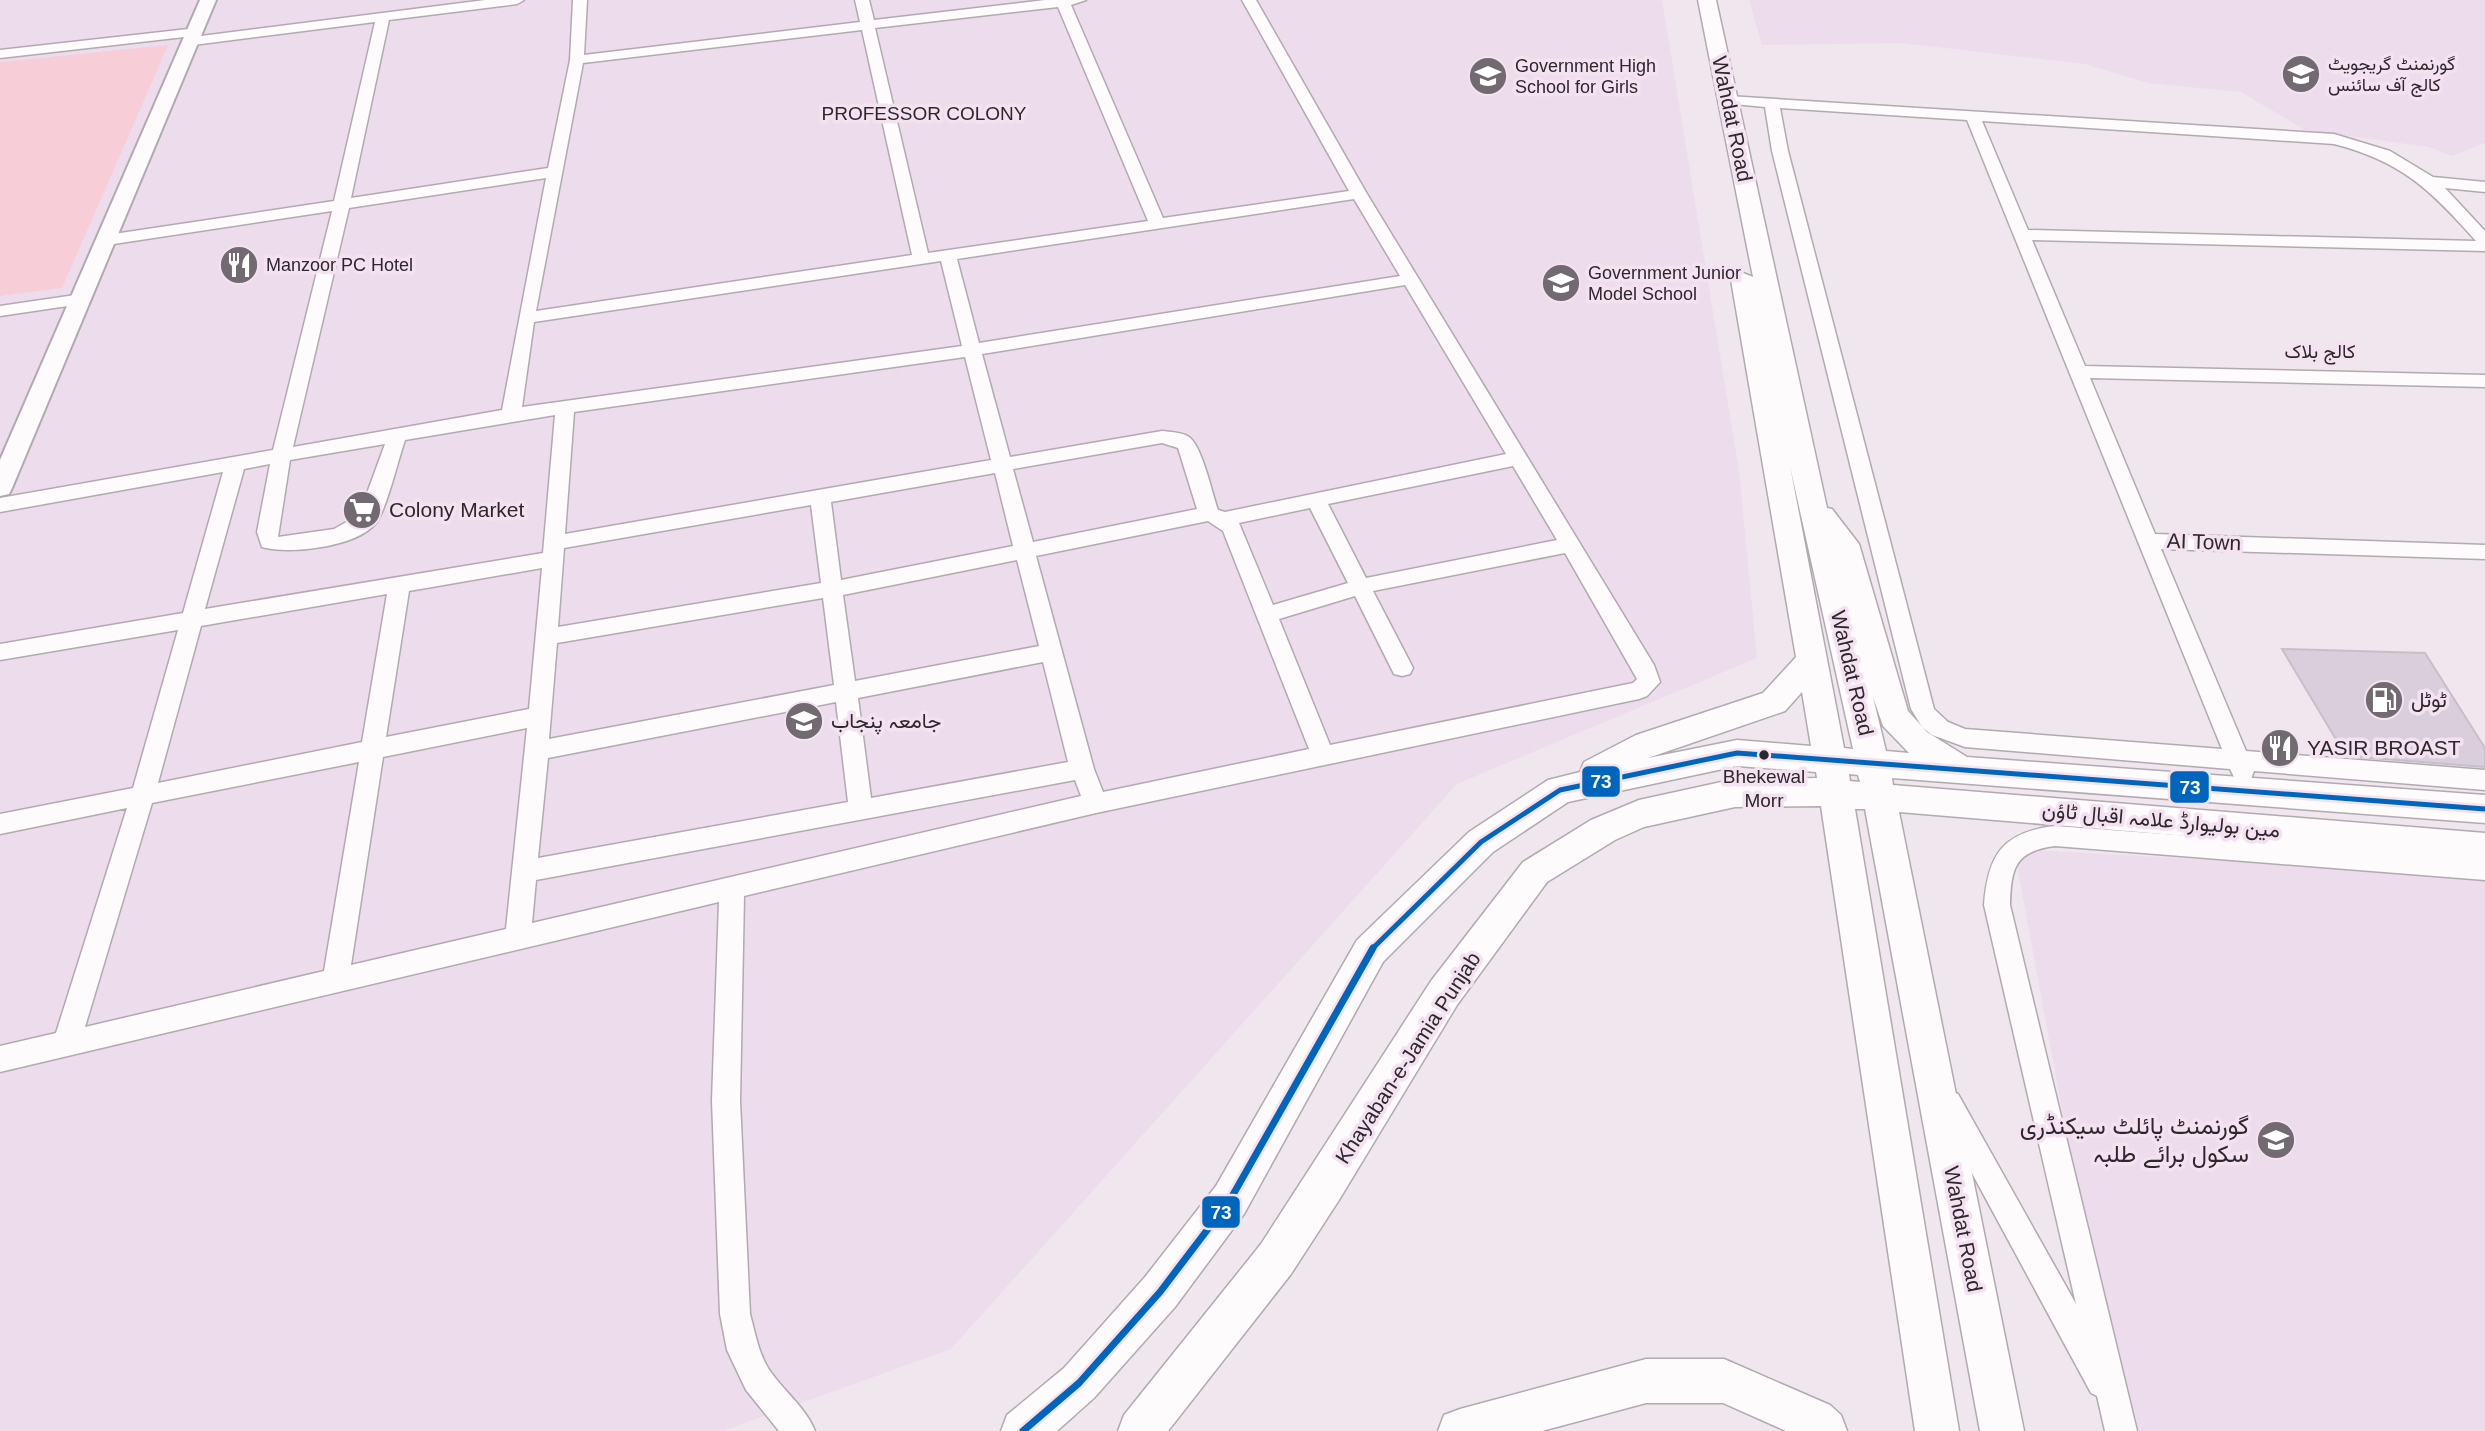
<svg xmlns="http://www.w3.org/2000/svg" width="2485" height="1431" viewBox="0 0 2485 1431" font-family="Helvetica,Vazirmatn,sans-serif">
<rect width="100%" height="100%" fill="#f0e6ee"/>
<g fill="#eddceb">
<path d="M0,0H1662L1739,471L1757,658L1457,784L951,1349L723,1431H0Z"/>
<path d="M1749,0H2485V143L2452,156L2429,147L2305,130L2241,92L2148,83L2085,64L1902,43L1762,45Z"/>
<path d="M2014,849L2485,875V1431H2121Z"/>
</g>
<path fill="#f7cdd7" d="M168,45L62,288L0,296V62Z"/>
<path fill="#d9cedc" stroke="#c6c0c6" stroke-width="2" d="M2282,649L2425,653L2485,748V767L2346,756Z"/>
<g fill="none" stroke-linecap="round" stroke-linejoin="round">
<g stroke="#b1aab0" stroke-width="3">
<g id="minor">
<path d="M485,0H524L517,4L389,20L351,198L548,168L570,60L573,0H587L584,55L860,22L855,0H869L874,20L1045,0H1086L1071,5L1163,218L1349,191L1242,0H1256L1367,194L1654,665L1660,682L1647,696L1639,699L1096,813L744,896L740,1101L750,1314C755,1332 758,1351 768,1368C782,1390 805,1406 815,1431H779L746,1390L727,1350L720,1314L712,1101L719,902L0,1072V1046L56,1033L127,808L0,834V814L133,788L178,630L0,660V644L183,613L223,472L0,512V498L273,450L332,211L107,245L99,240L107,235L334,201L375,22L193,45L186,41L193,37ZM1058,7L1148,221L928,253L875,28ZM862,30L912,255L536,311L583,63ZM546,178L502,410L293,447L349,208ZM1354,199L1400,276L979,343L957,259ZM941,261L962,346L522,407L534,322ZM1405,285L1506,454L1225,512L1218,510C1212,493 1202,446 1189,437C1182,432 1170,432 1162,431L1010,457L982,354ZM965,357L991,460L565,534L574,412ZM555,415L543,553L205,609L244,469L270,464L257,532L262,547C289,555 357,547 376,523C387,508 398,460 405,440ZM1162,443L1178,448L1197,509L1033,542L1013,469ZM385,444L359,515L334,529L278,537L290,460ZM1513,466L1557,540L1366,578L1328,504ZM995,473L1013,546L841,580L831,502ZM811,505L821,583L558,627L564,548ZM1310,508L1348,583L1273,605L1239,523ZM1208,521L1223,531L1309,749L1103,792L1094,769L1036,556ZM1565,553L1637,679L1633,683L1330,745L1279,619L1355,596L1394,674L1402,676L1410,674L1413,668L1373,591ZM1017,560L1039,646L855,681L843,595ZM542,568L529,709L386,737L409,591ZM387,594L362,742L158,783L201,626ZM823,598L834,685L549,739L557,643ZM1043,662L1068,762L871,798L858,698ZM836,702L848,802L538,858L548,758ZM527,728L506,929L351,965L383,757ZM359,762L324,971L85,1027L152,803ZM1075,780L1081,796L532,923L536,880Z"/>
<path d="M197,28L202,29V35L0,58V50Z"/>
<path d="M1728,96L2334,134L2390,151L2433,177L2485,182V192L2445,188L2485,231V251L2032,240L2085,366L2485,375V387L2090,378L2155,534L2485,545V559L2161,549L2246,751L2485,770V790L2254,771L2251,779L2243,782L2235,779L2230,769L1965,747L1932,735L1922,727L1911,709L1772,151L1765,107L1723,103V97ZM1780,108L1967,120L2222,749L1965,729L1948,722L1934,709L1788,151ZM1982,121L2334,144C2401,161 2431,190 2476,241L2028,230Z"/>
<path d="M82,294L88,295L91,299L88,303L0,316V306Z"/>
<path d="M2055,826L2485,858V880L2055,846C2015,851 2011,868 2010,905L2137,1431H2105L2097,1396L2091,1393L1934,1103L1938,1094L1948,1090L1958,1094L2076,1304L1984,905C1988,854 2003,832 2055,826Z"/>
</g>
</g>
<g stroke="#b1aab0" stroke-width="4">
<path id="tertiary" d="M200,0H216L12,488L9,494L0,496V460Z"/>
</g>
<g stroke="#b1aab0" stroke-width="3">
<g id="secondary">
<path d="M1698,0H1716L1827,508L1832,509L1859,544L1908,711L1927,732L1967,757L2485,795V823L1892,778L1893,785L2485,833V861L1899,812L2024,1431H1980L1865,809H1855L1959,1431H1915L1821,806L1735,807L1644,827L1615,840L1547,882L1457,1005L1339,1200L1291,1274L1168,1431H1118L1124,1415L1261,1244L1431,981L1523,862L1591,820L1639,800L1735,779L1817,778L1816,772L1737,766L1568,802L1493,852L1383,962L1244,1214L1175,1307L1094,1398L1057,1431H1001L1007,1415L1064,1368L1145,1277L1216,1186L1357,940L1469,832L1548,780L1580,772L1584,762L1636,735L1763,693L1796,657L1731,280L1735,275L1743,273L1753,277ZM1790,466L1853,749L1844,748ZM1802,692L1811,746L1737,740L1648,758L1785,711ZM1873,697L1883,726L1909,753L1886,751ZM1849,774L1858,775L1860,782L1850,781Z"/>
<path d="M1646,1359H1724L1830,1405L1841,1415L1847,1431H1786L1723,1403H1646L1542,1431H1438L1444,1415L1460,1409Z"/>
</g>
</g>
<use href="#minor" fill="#fdfbfc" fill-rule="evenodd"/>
<use href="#tertiary" fill="#fdfbfc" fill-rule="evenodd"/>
<use href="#secondary" fill="#fdfbfc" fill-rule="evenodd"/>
<g stroke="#f4e2f1" stroke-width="10">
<path id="bus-1-far1" d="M1371,950L1481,842L1560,790L1737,753L2485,809"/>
</g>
<g stroke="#f4e2f1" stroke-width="12">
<path id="bus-1" d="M1023,1431L1079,1383L1160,1292L1230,1200L1373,948"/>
</g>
<use href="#bus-1-far1" stroke="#0065bd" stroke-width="5"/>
<use href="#bus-1" stroke="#0065bd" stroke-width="7"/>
</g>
<defs>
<g id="school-disc" transform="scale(2.0125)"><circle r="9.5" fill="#726a71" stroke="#f4e2f1"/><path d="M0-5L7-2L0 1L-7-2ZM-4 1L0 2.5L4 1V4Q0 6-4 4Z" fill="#fff"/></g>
<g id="restaurant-disc" transform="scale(2.0125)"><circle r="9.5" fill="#726a71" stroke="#f4e2f1"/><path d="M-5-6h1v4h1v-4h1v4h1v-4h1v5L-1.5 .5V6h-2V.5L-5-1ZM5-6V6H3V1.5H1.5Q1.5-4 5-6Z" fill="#fff"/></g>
<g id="supermarket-disc" transform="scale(2.0125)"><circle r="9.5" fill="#726a71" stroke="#f4e2f1"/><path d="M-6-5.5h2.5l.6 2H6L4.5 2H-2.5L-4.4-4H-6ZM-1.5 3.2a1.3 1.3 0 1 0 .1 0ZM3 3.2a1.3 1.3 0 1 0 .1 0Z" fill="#fff"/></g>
<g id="fuel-disc" transform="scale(2.0125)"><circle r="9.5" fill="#726a71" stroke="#f4e2f1"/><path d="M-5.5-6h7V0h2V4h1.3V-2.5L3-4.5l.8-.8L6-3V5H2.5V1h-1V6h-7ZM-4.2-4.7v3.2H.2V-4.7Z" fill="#fff"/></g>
<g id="university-disc" transform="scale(2.0125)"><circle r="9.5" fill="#726a71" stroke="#f4e2f1"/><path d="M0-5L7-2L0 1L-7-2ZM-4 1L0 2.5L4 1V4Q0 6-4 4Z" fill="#fff"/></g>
</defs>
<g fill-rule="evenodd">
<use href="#school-disc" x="2301" y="74"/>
<use href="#school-disc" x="1488" y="76"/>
<use href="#restaurant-disc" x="239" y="265"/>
<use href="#school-disc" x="1561" y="283"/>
<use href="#supermarket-disc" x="362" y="510"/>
<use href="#fuel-disc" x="2384" y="700"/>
<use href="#university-disc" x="804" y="721"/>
<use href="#restaurant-disc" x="2280" y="748"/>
<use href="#school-disc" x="2276" y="1140"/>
</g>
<circle fill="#2e282d" stroke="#f4e2f1" stroke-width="2.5" cx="1764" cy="755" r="6"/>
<g text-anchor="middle" stroke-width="7" stroke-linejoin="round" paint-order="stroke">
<g font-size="18" fill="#2e282d" stroke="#f4e2f1" text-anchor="start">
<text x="2328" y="70">گورنمنٹ گریجویٹ<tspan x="2328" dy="21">کالج آف سائنس</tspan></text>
<text x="1515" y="72">Government High<tspan x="1515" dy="21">School for Girls</tspan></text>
<text x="266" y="271">Manzoor PC Hotel</text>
<text x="1588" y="279">Government Junior<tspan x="1588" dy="21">Model School</tspan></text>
</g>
<g font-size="19" fill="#2e282d" stroke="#f4e2f1">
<text x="924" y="120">PROFESSOR COLONY</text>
<text x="2320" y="358">کالج بلاک</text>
</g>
<g font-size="19" fill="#2e282d" stroke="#f4e2f1">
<text x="1764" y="783">Bhekewal<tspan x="1764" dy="24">Morr</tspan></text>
</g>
<g font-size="21" fill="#2e282d" stroke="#f4e2f1">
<text transform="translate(1732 119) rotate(78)" y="7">Wahdat Road</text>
<text transform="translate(2204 542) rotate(2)" y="7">AI Town</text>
<text transform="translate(1852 673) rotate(77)" y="7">Wahdat Road</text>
<text transform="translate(2161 820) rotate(5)" y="7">مین بولیوارڈ علامہ اقبال ٹاؤن</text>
<text transform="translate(1408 1058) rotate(-57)" y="7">Khayaban-e-Jamia Punjab</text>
<text transform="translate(1963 1229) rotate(79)" y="7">Wahdat Road</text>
</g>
<g font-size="21" fill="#2e282d" stroke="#f4e2f1" text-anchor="start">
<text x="389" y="517">Colony Market</text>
<text x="2411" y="707">ٹوٹل</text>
<text x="831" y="728">جامعہ پنجاب</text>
<text x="2307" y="755">YASIR BROAST</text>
</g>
<g font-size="24" fill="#2e282d" stroke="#f4e2f1" text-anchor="end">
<text x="2249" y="1134">گورنمنٹ پائلٹ سیکنڈری<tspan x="2249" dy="28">سکول برائے طلبہ</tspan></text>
</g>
</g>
<g stroke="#f4e2f1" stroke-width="2.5">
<rect x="1581" y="765" width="40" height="33" rx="7" fill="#0065bd"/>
<rect x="2169" y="770" width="41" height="34" rx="7" fill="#0065bd"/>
<rect x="1201" y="1195" width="40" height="34" rx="7" fill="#0065bd"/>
</g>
<g font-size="19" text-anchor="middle" font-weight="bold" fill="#fff">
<text x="1601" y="788">73</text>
<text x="2190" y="794">73</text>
<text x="1221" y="1219">73</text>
</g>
</svg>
